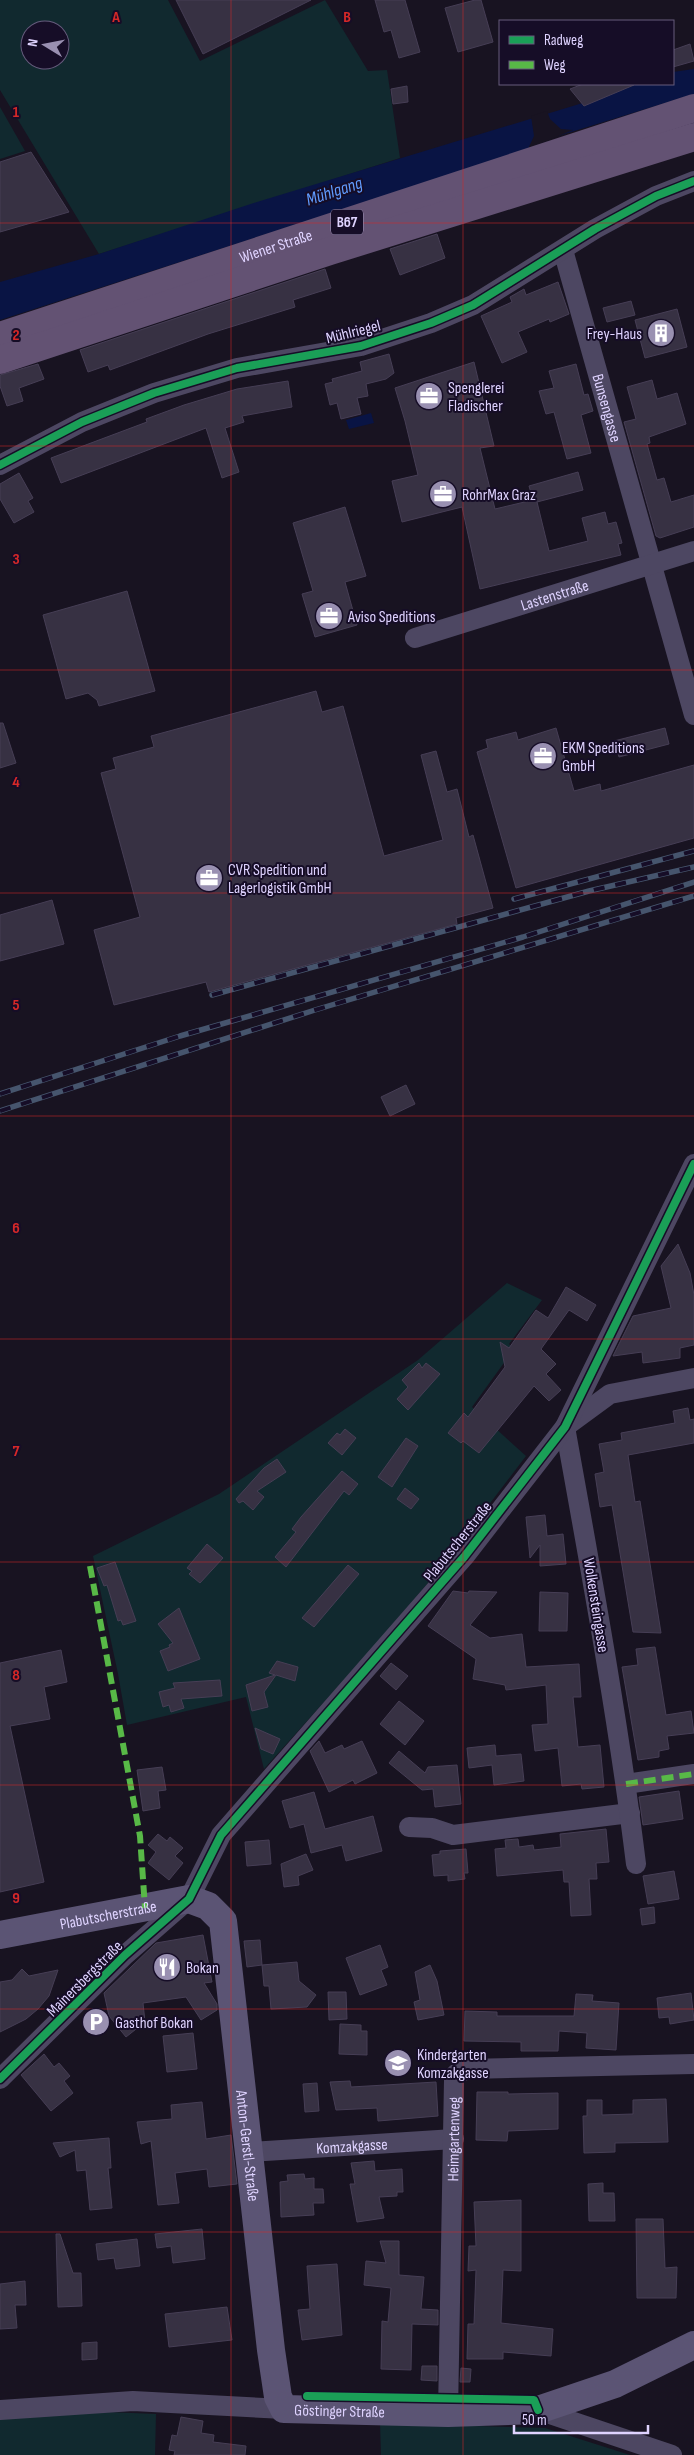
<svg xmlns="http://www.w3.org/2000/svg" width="694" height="2455" viewBox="0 0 694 2455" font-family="'Sofia Sans Condensed',sans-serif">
<rect width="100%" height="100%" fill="#181321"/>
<g fill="#11292f" fill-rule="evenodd">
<path d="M0,0H168L200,61L325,0L368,71L387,70L400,158L99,254L0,90ZM30,30H60V60H30Z"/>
<path d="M0,107L25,151L0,159Z"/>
<path d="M507,1283L542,1300L509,1344L514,1349L472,1407L526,1456L440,1569L369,1652L264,1769L246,1697L127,1725L118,1674L93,1556L219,1494L418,1360Z"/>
<path d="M108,2412L156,2414L155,2455H0V2418Z"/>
<path d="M380,2423L545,2428L630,2455H381Z"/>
</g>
<g fill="#091444">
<path d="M694,69V94L555,137L518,153L0,320V282L99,254L257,202L599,98L637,84H673V72Z"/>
<path d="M371,413L374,423L349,429L346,420Z"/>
</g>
<path fill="#181321" d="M547,111L550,119L561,129L573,130L528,149L534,136L531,116Z"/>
<g fill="#373143" stroke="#463e55">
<path d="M176,0H311L203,54Z"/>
<path d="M375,0H405L420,52L399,58L391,30L384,32Z"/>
<path d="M475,0H481L493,42L458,52L445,8Z"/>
<path d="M690,44L694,61L673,67V50Z"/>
<path d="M583,84H634V85L584,106L570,89Z"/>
<path d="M407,86L408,102L393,104L391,89Z"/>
<path d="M31,152L69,212L0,232V162Z"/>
<path d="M437,234L445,258L400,275L390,249Z"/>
<path d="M325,269L331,288L293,300L295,307L208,334L110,370L108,365L88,372L80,350Z"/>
<path d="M558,282L569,314L550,322L549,319L518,332L527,352L502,363L481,316L512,302L510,297L524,289L526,295Z"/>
<path d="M631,301L635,315L607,322L603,308Z"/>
<path d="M677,309L687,347L645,358L635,320Z"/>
<path d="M389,354L394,373L386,379L366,384L368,396L357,398L361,414L341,419L337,403L330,405L325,384L333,382L332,379L362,371L360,362Z"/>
<path d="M474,362L494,446L480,448L495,509L533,500L529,486L578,472L583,490L537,502L549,551L588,541L582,518L605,512L608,524L616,522L622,543L618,544L621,555L480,589L462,507L402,522L392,481L418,475L405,421L395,388Z"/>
<path d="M38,364L44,379L19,388L23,401L7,406L0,386V375Z"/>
<path d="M576,364L584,395L588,394L593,411L581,415L591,453L567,459L554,412L546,414L539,391L554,388L549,371Z"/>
<path d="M652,380L657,399L677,393L686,424L649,437L650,443L647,444L657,480L664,478L671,502L694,495V527L660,538L656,536L624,422L636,419L627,387Z"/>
<path d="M288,381L292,407L242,416L244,422L225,428L239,472L222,478L206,428L61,483L51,458L147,422L146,419L184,405L237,389Z"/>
<path d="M19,473L33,498L28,501L34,512L14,523L0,499V484Z"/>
<path d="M345,507L366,576L345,582L357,625L315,637L302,594L313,591L293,523Z"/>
<path d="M127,591L155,691L99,706L97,700L88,693L66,699L43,615Z"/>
<path d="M316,691L322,712L343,706L384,856L443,840L421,755L436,751L447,792L457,789L469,837L473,835L493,908L456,918L457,924L209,992L206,982L114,1005L94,930L140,917L101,773L116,769L113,758L154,747L151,736Z"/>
<path d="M0,723H3L16,763L0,768Z"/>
<path d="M556,728L574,791L600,784L601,791L694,765V838L516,888L477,752L488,748L486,740L516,732L518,740Z"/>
<path d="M665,728L669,744L619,757L614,741Z"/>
<path d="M52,900L64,944L0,961V915Z"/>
<path d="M406,1085L415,1104L390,1116L381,1097Z"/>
<path d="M678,1244L690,1273L694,1295V1345L680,1348V1358L643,1363L642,1352L613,1356L633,1316L671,1308L661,1266Z"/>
<path d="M566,1287L596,1305L587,1321L569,1310L541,1349L556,1364L546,1374L561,1390L549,1401L534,1386L479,1453L463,1441L461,1443L448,1433L464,1413L468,1417L505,1367L500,1342L509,1348L536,1310L548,1318Z"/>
<path d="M419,1363L422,1368L426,1363L440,1374L408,1410L397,1399L408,1387L402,1380Z"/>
<path d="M688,1408L690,1420L694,1419V1443L628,1455L635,1502L640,1501L661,1633L633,1632L612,1505L600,1507L595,1474L604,1472L599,1444L622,1440L621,1433L675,1423L673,1411Z"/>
<path d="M345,1429L356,1438L342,1455L328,1443L337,1433L340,1435Z"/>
<path d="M406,1438L418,1446L392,1487L378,1477Z"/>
<path d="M277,1459L286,1472L257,1491L264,1497L253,1510L243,1501L239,1503L236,1499L264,1468Z"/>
<path d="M342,1471L358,1484L349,1495L344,1491L286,1567L275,1557L296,1532L292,1529L301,1517Z"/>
<path d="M405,1488L419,1499L411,1509L397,1499Z"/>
<path d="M545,1515L547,1536L563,1534L566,1564L540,1566V1545L530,1558L526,1517Z"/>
<path d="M207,1544L223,1558L200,1583L189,1574L192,1571L187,1568Z"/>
<path d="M115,1562L136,1621L123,1625L121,1620L118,1621L107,1585L104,1586L97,1568Z"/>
<path d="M348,1565L359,1574L314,1627L302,1618Z"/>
<path d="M453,1591L468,1593L469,1591L497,1592L470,1625L490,1638L522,1634L526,1667L579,1664L581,1697H573L578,1747L600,1745L604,1787L582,1789L581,1784L562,1786L558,1748L535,1751L532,1725L548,1724L546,1685L506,1690L505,1685L473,1679L476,1659L428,1626Z"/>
<path d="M540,1592L568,1593L567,1631H539Z"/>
<path d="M179,1608L200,1659L168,1671L160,1651L170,1647L169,1645L173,1643L158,1624Z"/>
<path d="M655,1647L666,1715L691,1711L694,1733L667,1736L669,1749L659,1751V1757L638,1760L622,1667L638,1665L636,1649Z"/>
<path d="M61,1650L67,1682L44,1687L50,1719L10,1726L44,1882L0,1892V1663Z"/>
<path d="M277,1661L298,1667L295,1681L276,1675L264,1692L268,1707L252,1711L246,1685L275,1675L269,1673Z"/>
<path d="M391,1663L408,1676L396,1690L380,1676Z"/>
<path d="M220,1680L222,1696L181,1699L184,1708L171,1712L169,1705L163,1707L159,1692L175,1688L173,1683Z"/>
<path d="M399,1701L424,1721L405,1745L380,1724Z"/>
<path d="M255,1728L280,1739L273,1754L261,1749Z"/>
<path d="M319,1741L325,1753L342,1745L344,1749L362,1741L377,1773L355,1784L353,1780L329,1792L310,1751Z"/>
<path d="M495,1745L496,1756L521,1754L524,1781L494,1785L492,1765L469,1768L467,1748Z"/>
<path d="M399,1751L425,1773L428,1767L457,1765L461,1804L435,1807L433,1789L422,1790L389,1763Z"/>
<path d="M162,1767L166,1790L158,1791L160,1808L143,1811L137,1770Z"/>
<path d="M679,1791L683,1819L643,1825L639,1797Z"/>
<path d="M314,1792L325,1829L373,1816L382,1851L346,1861L342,1845L311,1853L304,1824L290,1828L282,1801Z"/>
<path d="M606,1829L609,1862L596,1863L597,1879H589L591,1915L571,1916L569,1882H564L563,1870L497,1876L495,1849L506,1848L505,1840L518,1839L519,1847L533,1845L534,1850L561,1847L560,1834Z"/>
<path d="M158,1834L167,1841L170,1837L183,1848L175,1856L183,1863L169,1880L148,1863L156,1852L148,1845Z"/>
<path d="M269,1840L271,1864L247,1866L245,1842Z"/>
<path d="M466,1849L468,1873H464L465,1879L448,1881V1875L434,1876L432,1855L440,1854V1851Z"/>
<path d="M306,1854L313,1870L298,1876L299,1885L284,1887L281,1864Z"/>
<path d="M674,1871L679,1899L648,1904L643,1876Z"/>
<path d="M654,1907L655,1923L642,1925L640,1909Z"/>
<path d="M203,1935L212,1982L204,1983L217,2004V2010L201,2020L186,1997L143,2003L145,2022L126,2037L109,2016L104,1993L156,1943Z"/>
<path d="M260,1940L262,1965L247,1967L244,1941Z"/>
<path d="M380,1945L388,1967L381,1970L387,1985L360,1995L346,1958Z"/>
<path d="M297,1962L299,1981L316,1995L307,2007L271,2009L269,1986H264L262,1965Z"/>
<path d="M430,1965L437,1981L444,2015L418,2020L414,2002L420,2000L415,1972Z"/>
<path d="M22,1969L29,1976L58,1970L49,1996L38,2009L26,2019L0,2032V1982L12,1980Z"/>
<path d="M328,1992H346L347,2019L329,2020Z"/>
<path d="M691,1993L694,2020L670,2024L669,2017L659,2018L657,1998Z"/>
<path d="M576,1994L593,1995L592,2001L619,2003L616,2050L586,2048L587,2033L559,2031L558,2051H521V2042L464,2041L465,2011L497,2012V2016H574Z"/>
<path d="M340,2024L361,2025V2031H367V2055L339,2054Z"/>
<path d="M193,2033L197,2069L167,2072L163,2036Z"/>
<path d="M44,2054L54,2067L59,2063L70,2076L64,2081L73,2093L51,2111L21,2075Z"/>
<path d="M350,2081L351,2087L436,2082L438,2116L378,2121L377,2108L336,2110L330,2082Z"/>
<path d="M317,2083L319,2111L305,2112L303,2084Z"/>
<path d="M477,2092H508V2094L558,2093V2129L508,2131L507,2141L476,2140Z"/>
<path d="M666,2099L668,2142L615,2143V2152L584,2153L583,2116H587V2100H602V2115L633,2114V2100Z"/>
<path d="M202,2102L206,2139L231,2135L237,2184L209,2187L207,2169L175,2173L179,2203L158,2205L151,2141L141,2144L137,2122L172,2119L171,2105Z"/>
<path d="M109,2138L111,2168H108L112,2208L90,2210L86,2170L77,2171L75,2150L60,2157L53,2143Z"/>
<path d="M374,2161L375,2171L402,2169L403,2192H397V2196L379,2197L384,2218L357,2222L350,2184H355L351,2163Z"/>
<path d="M304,2174L305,2179L314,2178V2189H323L324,2203H313L314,2215L281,2217L280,2182L288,2181L287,2175Z"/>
<path d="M603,2183V2193H614L615,2221H589L588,2184Z"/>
<path d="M521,2200V2271L503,2270L501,2323L553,2329L551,2356L503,2352V2359H467L468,2324H474L476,2270L468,2271L469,2246H476L474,2202Z"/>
<path d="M636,2219H663L665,2268L677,2267L676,2298H637Z"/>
<path d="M202,2229L205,2259L173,2263L171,2246L157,2248L155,2234Z"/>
<path d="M56,2234H60L73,2273H81L82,2306L58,2307Z"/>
<path d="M137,2239L140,2266L116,2269L114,2258L98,2260L96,2244Z"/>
<path d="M380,2241H399V2275L424,2277L421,2309L438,2310V2325L412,2324L411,2370L381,2369L382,2321L388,2322L391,2288L364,2285L366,2261L386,2263Z"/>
<path d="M337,2264L342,2335L302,2340L298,2310L310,2309L307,2266Z"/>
<path d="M25,2281L26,2305H15L17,2328L0,2329V2284Z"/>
<path d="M227,2307L232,2340L169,2347L165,2314Z"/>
<path d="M97,2342V2359L82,2360V2343Z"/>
<path d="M422,2366H437V2381L421,2380Z"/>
<path d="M461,2368L471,2369L470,2382H460Z"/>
<path d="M181,2417L203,2421L201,2433L214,2435L213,2442L246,2446L245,2455H174L175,2451L169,2450L172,2435L177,2436Z"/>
</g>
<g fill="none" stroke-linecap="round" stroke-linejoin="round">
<g stroke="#4d4762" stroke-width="20">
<path id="s1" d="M563,250L694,715"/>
<path d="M0,465L82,422L154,393L237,368L361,346L431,323L473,305L595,229L656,196L694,181"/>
<path id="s2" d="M415,638L694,551"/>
<path d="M626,1784L694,1774"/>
<path d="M409,1827L432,1828L453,1835L630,1813"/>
<path d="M636,1864C618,1717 591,1572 565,1427L610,1394L694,1378"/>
<path d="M0,2079L125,1955L189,1899L221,1835L464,1557L565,1427L694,1164"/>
<path id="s3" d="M250,2152L454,2139"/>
<path d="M0,2410L133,2401L284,2409"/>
<path d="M538,2410L672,2455"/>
<path id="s4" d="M448,2413L454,2080L456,2074L468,2069L694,2064"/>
</g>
<path stroke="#5b5474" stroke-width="28" id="s5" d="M0,1935L189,1899L208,1906L223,1921L271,2350L278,2397L284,2409L448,2413L538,2410L615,2384L694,2345"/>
<g stroke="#635273" stroke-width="28">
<path id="s6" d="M0,336L694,108"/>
<path d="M0,360L330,251L694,137"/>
</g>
<g stroke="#46556d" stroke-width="5.5">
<g id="rail">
<path d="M514,899L694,851"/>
<path d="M212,995L589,891L694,867"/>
<path d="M0,1094L180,1036L523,937L694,882"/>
<path d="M0,1111L315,1010L694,896"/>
</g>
</g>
<use href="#rail" stroke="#160d27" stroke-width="4" stroke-dasharray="11" stroke-linecap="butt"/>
<g stroke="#58b947" stroke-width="6" stroke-dasharray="12 6" stroke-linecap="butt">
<path d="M90,1566L140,1836L145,1908"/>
<path d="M626,1784L694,1774"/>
</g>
<g stroke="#160d27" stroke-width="11">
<g id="cycleway">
<path d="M0,465L82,422L154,393L237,368L361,346L431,323L473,305L595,229L656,196L694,181"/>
<path d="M0,2079L125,1955L189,1899L221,1835L464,1557L565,1427L694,1164"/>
<path d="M307,2396L534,2400L538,2410"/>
</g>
</g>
<use href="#cycleway" stroke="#1a9f57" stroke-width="8"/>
</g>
<path fill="none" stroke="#d62828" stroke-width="1" stroke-opacity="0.55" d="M231,0V2455M463,0V2455M0,223H694M0,446H694M0,670H694M0,893H694M0,1116H694M0,1339H694M0,1562H694M0,1785H694M0,2009H694M0,2232H694"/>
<defs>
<g id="building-disc" transform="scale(1.4375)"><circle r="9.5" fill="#9990b1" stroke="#160d27"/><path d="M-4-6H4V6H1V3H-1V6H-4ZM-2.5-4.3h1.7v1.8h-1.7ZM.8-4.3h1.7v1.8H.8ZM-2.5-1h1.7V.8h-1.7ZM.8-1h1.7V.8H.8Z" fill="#fff"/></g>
<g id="office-disc" transform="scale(1.4375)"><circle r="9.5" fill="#9990b1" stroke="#160d27"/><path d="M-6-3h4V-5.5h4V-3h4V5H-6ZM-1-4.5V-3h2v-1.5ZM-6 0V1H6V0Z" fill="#fff"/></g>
<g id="restaurant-disc" transform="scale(1.4375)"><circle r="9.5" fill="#9990b1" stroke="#160d27"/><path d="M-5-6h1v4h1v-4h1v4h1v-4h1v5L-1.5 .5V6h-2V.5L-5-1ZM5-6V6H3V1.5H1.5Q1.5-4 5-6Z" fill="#fff"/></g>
<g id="parking-disc" transform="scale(1.4375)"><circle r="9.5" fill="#9990b1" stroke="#160d27"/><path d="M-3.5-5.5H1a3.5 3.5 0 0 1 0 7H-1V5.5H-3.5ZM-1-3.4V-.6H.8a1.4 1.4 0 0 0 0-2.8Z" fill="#fff"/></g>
<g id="school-disc" transform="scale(1.4375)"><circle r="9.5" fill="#9990b1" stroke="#160d27"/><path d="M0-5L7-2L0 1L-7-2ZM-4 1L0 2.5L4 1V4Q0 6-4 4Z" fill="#fff"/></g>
</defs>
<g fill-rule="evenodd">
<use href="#building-disc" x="661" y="333"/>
<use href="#office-disc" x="429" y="396"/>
<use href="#office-disc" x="443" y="494"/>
<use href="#office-disc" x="329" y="616"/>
<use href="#office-disc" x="543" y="756"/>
<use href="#office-disc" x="209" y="878"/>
<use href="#restaurant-disc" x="167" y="1967"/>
<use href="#parking-disc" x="96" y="2022"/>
<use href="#school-disc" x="398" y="2063"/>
</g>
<g text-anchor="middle" stroke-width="4" stroke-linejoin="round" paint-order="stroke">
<rect fill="#160d27" stroke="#a398be" stroke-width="1" x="331" y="209.5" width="32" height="25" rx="4"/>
<g font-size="15" font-weight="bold" fill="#dfd3ff">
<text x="347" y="227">B67</text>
</g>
<g font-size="16" fill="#dfd3ff" stroke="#160d27">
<text dy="6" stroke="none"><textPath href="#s6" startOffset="290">Wiener Straße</textPath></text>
<text transform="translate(353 331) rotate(-14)" y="6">Mühlriegel</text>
<text dy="6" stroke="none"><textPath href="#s1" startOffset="164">Bunsengasse</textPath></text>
<text dy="6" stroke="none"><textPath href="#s2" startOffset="146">Lastenstraße</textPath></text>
<text transform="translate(457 1541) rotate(-51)" y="6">Plabutscherstraße</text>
<text transform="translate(597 1605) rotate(81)" y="6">Wolkensteingasse</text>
<text dy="6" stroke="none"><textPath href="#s5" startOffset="110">Plabutscherstraße</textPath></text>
<text transform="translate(84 1978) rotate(-45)" y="6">Mainersbergstraße</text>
<text dy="6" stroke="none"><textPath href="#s4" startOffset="274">Heimgartenweg</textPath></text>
<text dy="6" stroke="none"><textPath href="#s3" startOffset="102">Komzakgasse</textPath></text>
<text dy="6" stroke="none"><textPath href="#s5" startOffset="460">Anton-Gerstl-Straße</textPath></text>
<text dy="6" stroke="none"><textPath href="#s5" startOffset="782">Göstinger Straße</textPath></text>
</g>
<g font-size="16" fill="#dfd3ff" stroke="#160d27" text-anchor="start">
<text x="642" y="339" text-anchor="end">Frey-Haus</text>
<text x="448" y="393">Spenglerei<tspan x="448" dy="18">Fladischer</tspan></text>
<text x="462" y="500">RohrMax Graz</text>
<text x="348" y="622">Aviso Speditions</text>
<text x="562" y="753">EKM Speditions<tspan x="562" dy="18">GmbH</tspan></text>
<text x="228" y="875">CVR Spedition und<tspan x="228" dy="18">Lagerlogistik GmbH</tspan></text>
<text x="186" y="1973">Bokan</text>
<text x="115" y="2028">Gasthof Bokan</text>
<text x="417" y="2060">Kindergarten<tspan x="417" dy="18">Komzakgasse</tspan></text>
</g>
<g font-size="18" font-style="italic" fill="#619cff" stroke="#160d27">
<text transform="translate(334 191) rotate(-18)" y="6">Mühlgang</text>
</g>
</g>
<g font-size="16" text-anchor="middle" font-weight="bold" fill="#d62828" stroke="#160d27" stroke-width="4" stroke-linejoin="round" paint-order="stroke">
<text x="116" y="22">A</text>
<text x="347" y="22">B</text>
<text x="16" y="117">1</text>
<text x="16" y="340">2</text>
<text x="16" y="564">3</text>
<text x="16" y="787">4</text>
<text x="16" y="1010">5</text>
<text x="16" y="1233">6</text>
<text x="16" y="1456">7</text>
<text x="16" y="1680">8</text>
<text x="16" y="1903">9</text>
</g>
<rect x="499" y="20" width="175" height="65" fill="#160d27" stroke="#665c7d"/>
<rect x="509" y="36" width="25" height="8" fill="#1a9f57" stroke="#665c7d"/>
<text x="544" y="45" font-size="15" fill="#dfd3ff">Radweg</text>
<rect x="509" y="61" width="25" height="8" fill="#58b947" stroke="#665c7d"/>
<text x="544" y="70" font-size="15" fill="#dfd3ff">Weg</text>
<g transform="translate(45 45) rotate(280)"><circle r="24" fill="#160d27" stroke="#665c7d"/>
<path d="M0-4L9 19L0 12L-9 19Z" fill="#9990b1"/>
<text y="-8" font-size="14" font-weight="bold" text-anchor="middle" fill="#dfd3ff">N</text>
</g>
<path d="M514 2425v8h134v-8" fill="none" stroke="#dfd3ff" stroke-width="2.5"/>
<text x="522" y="2425" font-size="15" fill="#dfd3ff" stroke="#160d27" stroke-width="4" paint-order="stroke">50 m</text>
</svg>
